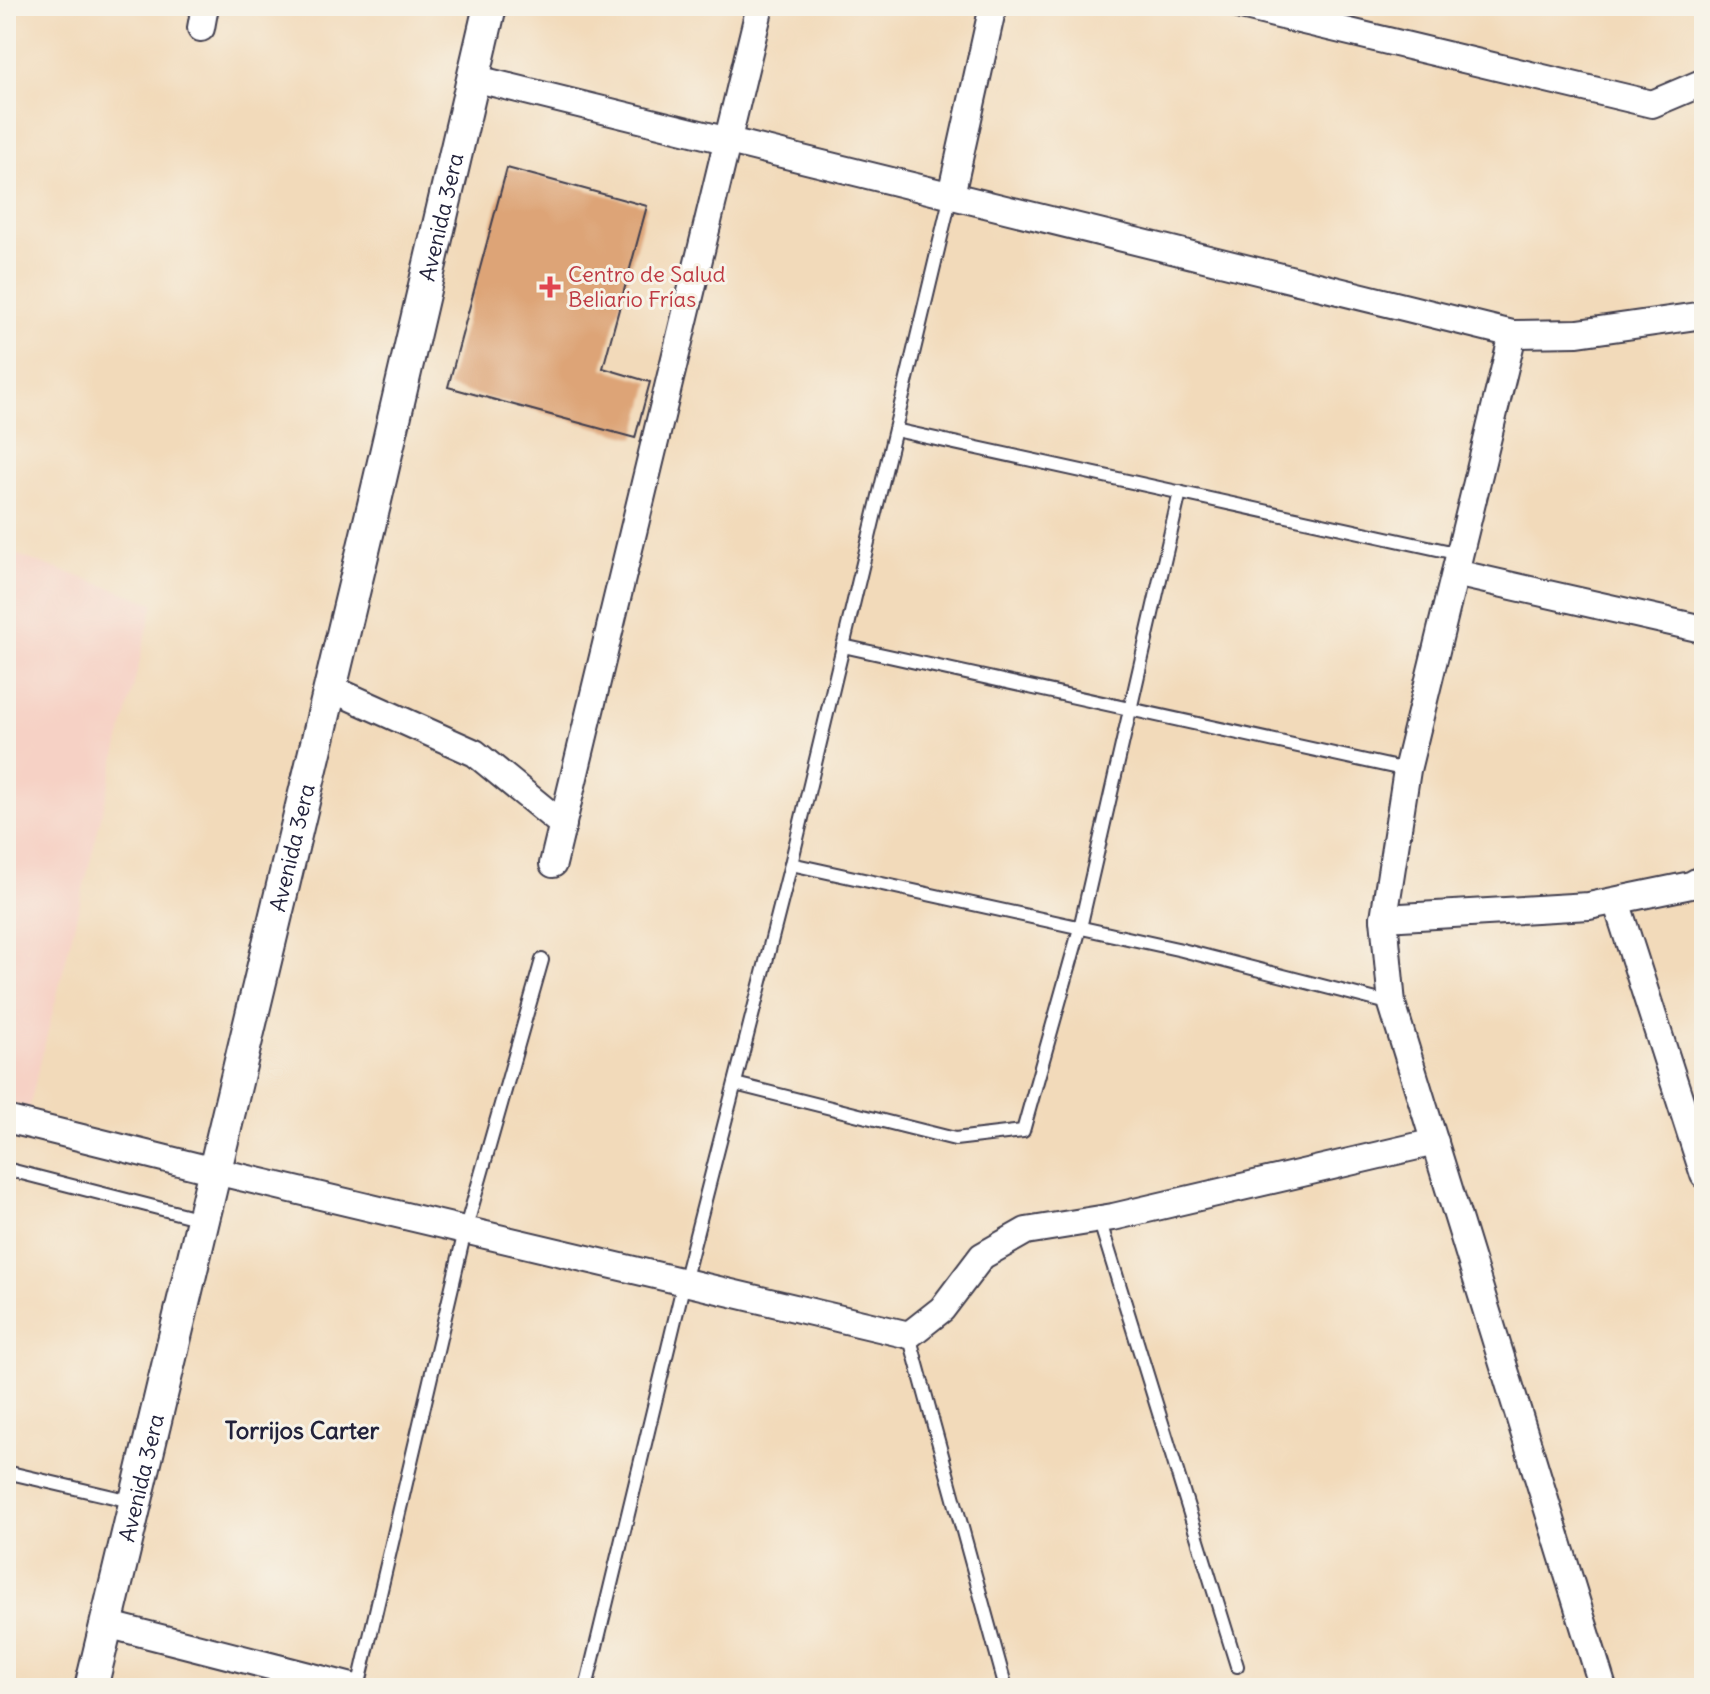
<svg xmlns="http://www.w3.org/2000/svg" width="1710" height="1694" viewBox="0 0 1710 1694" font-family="Delius,sans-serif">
<rect width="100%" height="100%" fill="#f7f3e8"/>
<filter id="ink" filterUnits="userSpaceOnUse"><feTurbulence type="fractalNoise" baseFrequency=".0125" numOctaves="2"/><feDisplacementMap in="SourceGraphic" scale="16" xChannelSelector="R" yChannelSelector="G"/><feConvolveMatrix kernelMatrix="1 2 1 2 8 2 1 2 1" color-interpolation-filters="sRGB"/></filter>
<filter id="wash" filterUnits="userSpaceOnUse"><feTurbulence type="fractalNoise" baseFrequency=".006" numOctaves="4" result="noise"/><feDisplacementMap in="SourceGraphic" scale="32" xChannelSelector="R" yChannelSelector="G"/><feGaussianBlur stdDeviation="1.8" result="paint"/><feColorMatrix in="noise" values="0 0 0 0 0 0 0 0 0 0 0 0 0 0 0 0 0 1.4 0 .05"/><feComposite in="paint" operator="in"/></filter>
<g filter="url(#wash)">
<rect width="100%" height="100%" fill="#f2daba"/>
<path fill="#f6d1c5" d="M6,551L154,603L29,1108L6,1102Z"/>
<g id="blocks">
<path fill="#dda477" d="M507,168L647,206L603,368L650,382L635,438L448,387Z"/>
</g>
</g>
<g filter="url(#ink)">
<use href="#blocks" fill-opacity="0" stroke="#413e4e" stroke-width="2"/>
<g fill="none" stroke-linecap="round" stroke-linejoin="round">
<g stroke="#413e4e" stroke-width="16">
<g id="service">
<path d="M895,430L1460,554"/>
<path d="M843,646L1407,770"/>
<path d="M791,864L1182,950L1392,1004"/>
<path d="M735,1084L955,1139L1023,1131L1080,928L1180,492"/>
<path d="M6,1169L201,1219"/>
<path d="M1099,1219L1237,1666"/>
<path d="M909,1335L1006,1688"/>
<path d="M6,1472L135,1502"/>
<path d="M358,1688L465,1231L542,960"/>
<path d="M586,1688L684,1282L791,864L951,195"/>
</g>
</g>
<g stroke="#413e4e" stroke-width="30">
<g id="minor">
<path d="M205,6L201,28L205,6"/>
<path d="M1241,6L1652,104L1704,82"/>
<path d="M473,78L1513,334L1578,333L1704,315"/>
<path d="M951,195L993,6"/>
<path d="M1513,334L1407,770L1384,918L1392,1004L1603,1688"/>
<path d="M1455,573L1698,628L1704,625"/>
<path d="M330,688L475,753L563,825"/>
<path d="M553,864L760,6"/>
<path d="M1616,901L1704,1175"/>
<path d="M1384,918L1589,906L1691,885L1704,878"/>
<path d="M6,1119L215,1171L909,1335L942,1309L982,1256L1026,1231L1113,1217L1435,1142"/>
<path d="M106,1624L356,1688"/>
</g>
</g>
<g stroke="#413e4e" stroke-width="36">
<g id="tertiary">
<path id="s1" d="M91,1688L374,505L490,6"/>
</g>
</g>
<use href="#service" stroke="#fff" stroke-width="12"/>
<use href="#minor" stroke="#fff" stroke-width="26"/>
<use href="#tertiary" stroke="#fff" stroke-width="32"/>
</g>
</g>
<path fill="#e0444e" stroke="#f7f3e8" stroke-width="3" d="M546 275h8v8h8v8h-8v8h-8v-8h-8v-8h8z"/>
<g text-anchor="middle" stroke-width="6" stroke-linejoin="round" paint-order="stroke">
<g font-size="22" fill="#22223b" stroke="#f7f3e8">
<text dy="8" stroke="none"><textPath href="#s1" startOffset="1512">Avenida 3era</textPath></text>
<text dy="8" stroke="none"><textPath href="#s1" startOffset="864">Avenida 3era</textPath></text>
<text dy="8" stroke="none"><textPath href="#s1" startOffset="216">Avenida 3era</textPath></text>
</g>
<g font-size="22" fill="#be3a42" stroke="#f7f3e8" text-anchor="start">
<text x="568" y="282">Centro de Salud<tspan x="568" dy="25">Beliario Frías</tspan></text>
</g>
<g font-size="24" font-weight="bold" fill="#22223b" stroke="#f7f3e8">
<text x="302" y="1439">Torrijos Carter</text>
</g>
</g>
<rect width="1710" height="1694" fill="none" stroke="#f7f3e8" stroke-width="32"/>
</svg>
